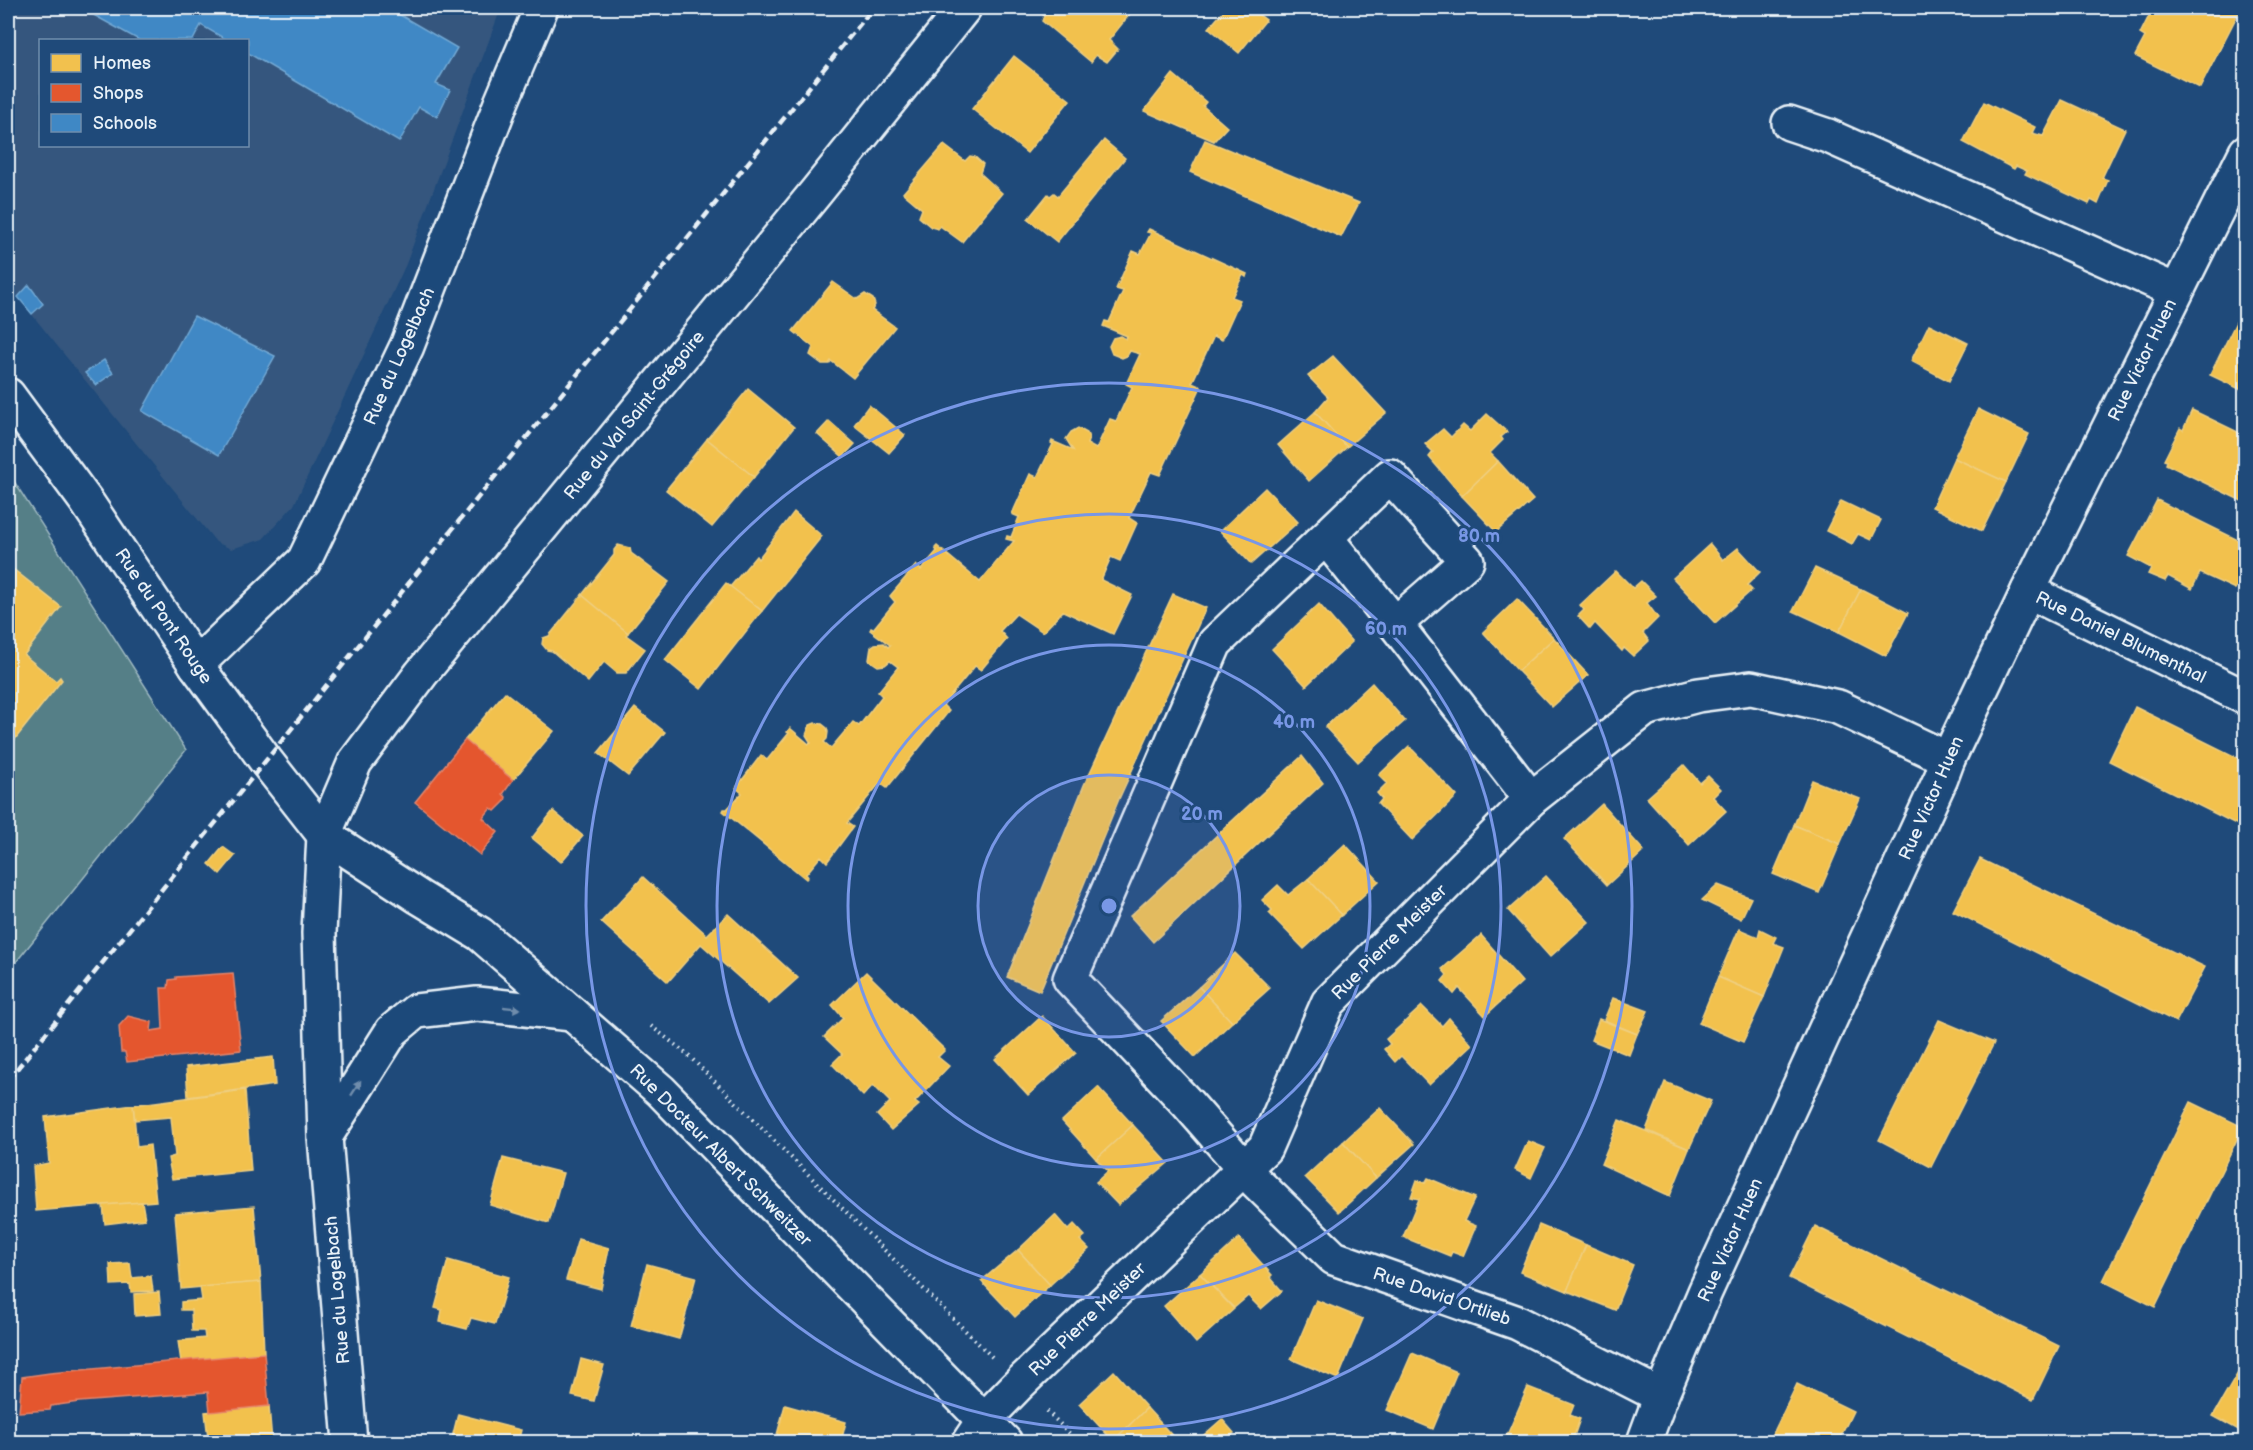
<svg xmlns="http://www.w3.org/2000/svg" width="2253" height="1450" viewBox="0 0 2253 1450" font-family="'Balsamiq Sans',sans-serif">
<rect width="100%" height="100%" fill="#1f4a7a"/>
<filter id="ink" filterUnits="userSpaceOnUse"><feTurbulence type="fractalNoise" baseFrequency=".0167" numOctaves="2"/><feDisplacementMap in="SourceGraphic" scale="12" xChannelSelector="R" yChannelSelector="G"/><feConvolveMatrix kernelMatrix="1 2 1 2 8 2 1 2 1" color-interpolation-filters="sRGB"/></filter>
<g filter="url(#ink)">
<path fill="#35577e" fill-rule="evenodd" d="M8,8H501L406,264L294,505L263,539L231,549L216,542L8,285ZM40,40H248V146H40Z"/>
<path fill="#547f87" stroke="#9eb8c0" stroke-width="1.5" d="M8,472L186,750L8,972Z"/>
<g fill="#f2c14e" stroke="#efcf81" stroke-width="1.5">
<path d="M1043,8H1122L1130,14L1109,40L1118,49L1107,62L1096,55L1091,62L1042,21L1044,16L1040,11Z"/>
<path d="M1226,8H1250L1266,20L1239,53L1209,28Z"/>
<path d="M2153,8H2241L2200,88L2135,56L2145,37L2140,34Z"/>
<path d="M1014,56L1070,100L1027,153L972,109Z"/>
<path d="M1173,74L1206,102L1203,106L1227,127L1214,141L1144,111Z"/>
<path d="M2062,100L2125,129L2102,178L2108,180L2098,204L2091,200L2089,204L2025,174L2027,171L2016,166L2014,169L1963,142L1984,102L2035,127L2032,133L2043,136Z"/>
<path d="M1104,140L1125,158L1057,242L1028,219L1048,194L1050,196L1054,193L1058,196Z"/>
<path d="M1205,140L1359,203L1341,237L1190,172Z"/>
<path d="M944,145L965,161L970,156L975,157L983,164L980,173L1002,193L962,242L940,226L938,229L931,227L919,217L922,209L903,193Z"/>
<path d="M1149,229L1247,274L1246,277L1243,275L1232,297L1240,300L1222,340L1214,336L1192,383L1201,387L1160,475L1151,472L1129,518L1137,523L1120,561L1111,557L1101,580L1132,595L1113,634L1063,611L1043,632L1016,614L1000,631L1007,639L981,670L975,666L943,705L949,711L887,788L880,783L847,823L853,827L827,862L821,856L806,874L808,877L806,879L723,811L724,809H727L742,793L736,788L761,755L767,760L789,733L787,732L790,728L809,744L811,743L806,735L810,725L815,723L822,724L827,728L828,732L827,739L824,742L831,748L853,722L859,726L882,696L878,692L898,667L890,661L885,665L878,666L869,660L871,647L875,644L884,643L888,647L890,645L870,630L871,628L873,629L895,602L890,596L916,565L921,570L937,551L935,548L937,546L980,582L1014,541L1006,539L1007,536L1011,537L1019,517L1012,514L1030,474L1037,477L1053,444L1051,443L1052,441L1073,450L1066,439L1071,432L1078,428L1087,433L1089,438L1087,444L1096,449L1110,419L1116,421L1132,387L1126,384L1140,354L1130,351L1127,356L1122,358L1112,354L1109,346L1113,338L1121,336L1126,339L1127,336L1103,326L1105,321L1109,322L1123,291L1116,289L1133,251L1140,254L1151,233L1147,232Z"/>
<path d="M833,282L857,299L865,294L873,299L875,305L872,310L895,327L853,378L831,361L829,364H822L810,355L813,347L793,331Z"/>
<path d="M2240,314L2246,317V392L2210,375Z"/>
<path d="M1929,324L1968,343L1949,381L1911,361Z"/>
<path d="M1333,356L1386,413L1347,447L1315,412L1328,397L1308,376Z"/>
<path d="M748,389L794,427L754,477L707,439Z"/>
<path d="M869,405L905,435L889,453L854,425Z"/>
<path d="M1978,409L2029,434L2006,482L1954,458Z"/>
<path d="M2192,410L2246,436V503L2166,464L2167,461L2164,460L2180,428L2183,430Z"/>
<path d="M1315,412L1347,447L1309,481L1278,445Z"/>
<path d="M1487,414L1507,432L1501,437L1503,440L1490,453L1498,461L1462,496L1429,457L1433,452L1425,444L1443,429L1451,437L1463,425L1470,431Z"/>
<path d="M829,421L855,444L843,457L817,434Z"/>
<path d="M707,439L754,477L712,527L666,490Z"/>
<path d="M1954,458L2006,482L1982,531L1932,507Z"/>
<path d="M1498,461L1533,500L1496,532L1462,496Z"/>
<path d="M1265,488L1298,522L1251,564L1220,531Z"/>
<path d="M2157,500L2246,544V568L2235,589L2200,573L2192,589L2168,576L2165,581L2148,574L2151,568L2128,556Z"/>
<path d="M1841,501L1881,520L1871,540L1858,534L1852,544L1826,531Z"/>
<path d="M794,512L822,536L762,611L730,587L756,556L758,559Z"/>
<path d="M1710,544L1723,560L1738,548L1760,572L1747,585L1752,590L1715,623L1673,578Z"/>
<path d="M618,545L630,548L631,553L669,582L628,633L582,595L614,555V550Z"/>
<path d="M8,565L61,607L24,655L56,681L60,677L62,680L8,748Z"/>
<path d="M1815,568L1861,589L1839,632L1793,611Z"/>
<path d="M1616,571L1633,588L1641,581L1656,596L1647,603L1658,618L1643,633L1649,641L1633,656L1624,648L1622,651L1595,623L1590,629L1578,616L1584,610L1580,605Z"/>
<path d="M726,583L762,611L701,689L665,660Z"/>
<path d="M1861,589L1908,613L1886,656L1839,632Z"/>
<path d="M1173,594L1206,608L1119,799L1040,991L1007,977L1084,785Z"/>
<path d="M582,595L628,633L626,635L645,649L626,673H617L604,662L588,682L552,651L547,650L542,644L543,638L549,636Z"/>
<path d="M1517,599L1554,638L1518,671L1483,632Z"/>
<path d="M1319,604L1352,642L1306,686L1272,649Z"/>
<path d="M1554,638L1588,675L1552,707L1518,671Z"/>
<path d="M1372,683L1405,721L1358,762L1325,727Z"/>
<path d="M505,692L554,731L513,780L465,740Z"/>
<path d="M2135,707L2246,762V829L2109,761Z"/>
<path d="M635,708L665,732L628,776L598,753Z"/>
<path d="M1409,746L1457,796L1412,840L1378,804L1382,799L1377,793L1387,783L1379,775Z"/>
<path d="M1302,756L1323,783L1153,942L1130,916Z"/>
<path d="M1684,765L1700,783L1708,776L1721,789L1713,797L1726,811L1689,845L1647,798Z"/>
<path d="M1812,780L1860,799L1840,844L1794,825Z"/>
<path d="M1602,804L1644,851L1607,885L1564,839Z"/>
<path d="M553,811L583,836L561,862L532,838Z"/>
<path d="M1794,825L1840,844L1819,893L1773,874Z"/>
<path d="M1345,844L1379,881L1342,915L1308,879Z"/>
<path d="M223,847L235,856L220,874L209,864Z"/>
<path d="M1980,859L2205,967L2176,1022L1953,911Z"/>
<path d="M1546,876L1589,922L1550,957L1508,910Z"/>
<path d="M643,877L707,935L728,914L798,978L769,1004L701,944L668,982L601,922Z"/>
<path d="M1308,879L1342,915L1304,949L1269,913L1272,910L1262,900L1278,885L1288,895Z"/>
<path d="M1718,885L1751,898L1741,919L1702,900Z"/>
<path d="M1739,929L1758,937L1760,929L1776,937L1773,943L1784,947L1764,997L1718,977Z"/>
<path d="M1481,935L1522,982L1485,1016L1459,988L1454,994L1442,981L1447,975L1442,969Z"/>
<path d="M1235,953L1270,988L1232,1022L1199,987Z"/>
<path d="M866,972L945,1050L938,1057L949,1066L915,1102L919,1105L891,1130L877,1115L890,1102L873,1085L863,1096L832,1064L842,1054L824,1037L843,1018L832,1005Z"/>
<path d="M1718,977L1764,997L1743,1042L1699,1023Z"/>
<path d="M1199,987L1232,1022L1195,1057L1161,1021Z"/>
<path d="M1613,998L1648,1011L1637,1034L1604,1020Z"/>
<path d="M1422,1006L1442,1026L1449,1018L1472,1045L1429,1085L1401,1056L1395,1062L1384,1049L1390,1044L1386,1039Z"/>
<path d="M1042,1016L1076,1053L1028,1095L995,1059Z"/>
<path d="M1599,1019L1637,1034L1629,1055L1591,1040Z"/>
<path d="M1939,1020L1994,1043L1931,1167L1879,1140Z"/>
<path d="M273,1057L275,1085L188,1097L186,1067Z"/>
<path d="M1665,1082L1711,1101L1689,1149L1646,1130Z"/>
<path d="M1098,1087L1133,1125L1096,1159L1062,1121Z"/>
<path d="M245,1090L251,1171L172,1179L168,1158L175,1156L171,1117L135,1120L133,1105Z"/>
<path d="M2191,1102L2243,1127L2155,1307L2103,1281Z"/>
<path d="M133,1105L137,1147L150,1145L156,1201L36,1211L33,1166L49,1163L45,1117Z"/>
<path d="M1380,1108L1414,1144L1376,1178L1343,1142Z"/>
<path d="M1619,1120L1689,1149L1670,1196L1601,1164Z"/>
<path d="M1133,1125L1168,1163L1118,1205L1096,1182L1108,1171L1096,1159Z"/>
<path d="M1528,1141L1545,1148L1531,1178L1515,1170Z"/>
<path d="M1343,1142L1376,1178L1339,1212L1305,1177Z"/>
<path d="M503,1158L563,1173L549,1223L490,1205Z"/>
<path d="M1428,1178L1475,1198L1464,1221L1476,1226L1463,1256L1452,1252L1450,1256L1403,1237L1419,1199L1411,1197L1417,1180L1425,1183Z"/>
<path d="M142,1202L145,1219L105,1224L103,1205Z"/>
<path d="M254,1206L261,1282L181,1289L175,1213Z"/>
<path d="M1055,1215L1068,1230L1074,1224L1085,1236L1080,1240L1089,1249L1050,1285L1018,1250Z"/>
<path d="M1539,1225L1586,1245L1567,1291L1520,1272Z"/>
<path d="M1815,1226L2059,1346L2033,1400L1789,1278Z"/>
<path d="M1239,1238L1272,1275L1270,1277L1282,1291L1261,1309L1248,1296L1234,1308L1200,1274Z"/>
<path d="M578,1239L609,1248L601,1289L566,1280Z"/>
<path d="M1586,1245L1633,1265L1615,1310L1567,1291Z"/>
<path d="M1018,1250L1050,1285L1015,1317L981,1281Z"/>
<path d="M448,1260L509,1277L495,1324L471,1318L467,1329L440,1322L442,1310L435,1308Z"/>
<path d="M130,1263L132,1278L151,1276L153,1291L131,1292L130,1284L111,1285L110,1264Z"/>
<path d="M647,1264L696,1277L679,1339L631,1326Z"/>
<path d="M1200,1274L1234,1309L1196,1343L1164,1306Z"/>
<path d="M261,1282L264,1353L181,1362L178,1341L205,1338L204,1331H192L191,1310H181V1302L202,1300L200,1287Z"/>
<path d="M159,1292L161,1314L135,1316L134,1294Z"/>
<path d="M1316,1300L1363,1319L1338,1379L1291,1359Z"/>
<path d="M1412,1353L1457,1372L1433,1429L1387,1410Z"/>
<path d="M581,1359L604,1365L594,1401L572,1396Z"/>
<path d="M2246,1359V1434L2213,1416Z"/>
<path d="M1114,1371L1147,1408L1113,1441L1079,1404Z"/>
<path d="M1797,1384L1853,1411L1838,1442H1769Z"/>
<path d="M1528,1387L1574,1405L1570,1415L1580,1419L1572,1442L1558,1440L1557,1442H1504Z"/>
<path d="M785,1405L846,1422L841,1442H775Z"/>
<path d="M269,1406L272,1442H203V1439L208,1438L205,1412Z"/>
<path d="M1147,1408L1178,1442H1115L1113,1441Z"/>
<path d="M458,1414L521,1430L518,1442H451Z"/>
<path d="M1222,1419L1234,1433L1225,1442H1196Z"/>
</g>
<g fill="#e4572e" stroke="#e5856b" stroke-width="1.5">
<path d="M465,740L513,780L503,794L506,797L505,801L495,811L491,808L483,818L498,832L480,855L415,802Z"/>
<path d="M233,973L241,1050L127,1062L125,1052H121L119,1026L128,1016L152,1022L151,1031L163,1029L161,988H168L169,980L176,979V977Z"/>
<path d="M264,1353L269,1406L210,1412L208,1392L79,1402L51,1406L50,1410L19,1412L22,1377L50,1373Z"/>
</g>
<g fill="#3f88c5" stroke="#72a8d4" stroke-width="1.5">
<path d="M81,8H388L457,48L436,84L450,90L437,117L419,107L399,142L248,53V40H227L201,25L193,40H139Z"/>
<path d="M29,285L43,304L32,314L18,297Z"/>
<path d="M194,316L275,356L219,455L142,411Z"/>
<path d="M104,360L113,373L96,385L85,373Z"/>
</g>
<g fill="none" stroke-linecap="round" stroke-linejoin="round">
<g stroke="#e8f1f8" stroke-width="38">
<g id="minor">
<path d="M1789,123L1828,136L2176,291"/>
<path d="M8,395L86,501L196,665L266,761L324,835L419,897L480,934L661,1091L1005,1442"/>
<path d="M1326,538L1395,624L1467,561L1390,476L1215,643L1070,979L1188,1104L1256,1182L1334,1258L1518,1323L1661,1396"/>
<path d="M2028,591L2246,698"/>
<path d="M1395,624L1531,799"/>
<path d="M196,665L304,561L407,346L501,103L541,8"/>
<path d="M325,1137L392,1031L416,1011L477,1004L572,1014"/>
<path d="M350,1442L325,1137L319,933L324,835L355,762L421,674L817,191L964,8"/>
<path d="M969,1442L983,1421L1019,1384L1265,1148L1328,1003L1531,799L1645,709L1698,695L1751,688L1838,707L1948,759"/>
<path d="M1644,1442L1661,1396L1705,1292L1941,778L1948,759L2028,591L2246,152"/>
</g>
</g>
<g stroke="#e8f1f8" stroke-width="4" stroke-dasharray="1.5 4.5" stroke-linecap="butt">
<path d="M651,1026L686,1053L992,1357"/>
<path d="M1047,1411L1078,1442"/>
</g>
<use href="#minor" stroke="#1f4a7a" stroke-width="33"/>
<path stroke="#e8f1f8" stroke-width="4.5" stroke-dasharray="9 4.5" stroke-linecap="butt" d="M8,1080L873,8"/>
</g>
<defs><path id="oneway-solid" d="M-6-.8H1V-3.2L6.5 0L1 3.2V.8H-6Z" transform="scale(1.5)"/></defs>
<g fill="#6f8dac">
<use href="#oneway-solid" transform="translate(512 1008) rotate(6)"/>
<use href="#oneway-solid" transform="translate(356 1088) rotate(-57)"/>
</g>
</g>
<circle cx="1109" cy="906" r="131" fill="#7897e6" fill-opacity=".12"/>
<g fill="none" stroke="#7897e6" stroke-width="3">
<circle cx="1109" cy="906" r="131"/>
<circle cx="1109" cy="906" r="261"/>
<circle cx="1109" cy="906" r="392"/>
<circle cx="1109" cy="906" r="523"/>
</g>
<g text-anchor="middle" stroke-width="6" stroke-linejoin="round" paint-order="stroke">
<g font-size="18" fill="#e8f1f8" stroke="#1f4a7a">
<text transform="translate(399 356) rotate(-66)" y="6">Rue du Logelbach</text>
<text transform="translate(2142 360) rotate(-64)" y="6">Rue Victor Huen</text>
<text transform="translate(634 415) rotate(-51)" y="6">Rue du Val Saint-Grégoire</text>
<text transform="translate(164 616) rotate(56)" y="6">Rue du Pont Rouge</text>
<text transform="translate(2121 637) rotate(26)" y="6">Rue Daniel Blumenthal</text>
<text transform="translate(1931 798) rotate(-66)" y="6">Rue Victor Huen</text>
<text transform="translate(1389 942) rotate(-45)" y="6">Rue Pierre Meister</text>
<text transform="translate(721 1155) rotate(45)" y="6">Rue Docteur Albert Schweitzer</text>
<text transform="translate(1730 1240) rotate(-66)" y="6">Rue Victor Huen</text>
<text transform="translate(337 1290) rotate(-95)" y="6">Rue du Logelbach</text>
<text transform="translate(1442 1296) rotate(19)" y="6">Rue David Ortlieb</text>
<text transform="translate(1087 1319) rotate(-44)" y="6">Rue Pierre Meister</text>
</g>
</g>
<circle cx="1109" cy="906" r="9" fill="#7897e6" stroke="#1f4a7a" stroke-width="3"/>
<g font-size="18" text-anchor="middle" font-weight="bold" fill="#7897e6" stroke="#1f4a7a" stroke-width="6" stroke-linejoin="round" paint-order="stroke">
<text x="1479" y="542">80 m</text>
<text x="1386" y="635">60 m</text>
<text x="1294" y="728">40 m</text>
<text x="1202" y="820">20 m</text>
</g>
<rect width="2253" height="1450" fill="none" stroke="#1f4a7a" stroke-width="30"/>
<rect x="15" y="15" width="2223" height="1420" fill="none" stroke="#e8f1f8" stroke-width="2" filter="url(#ink)"/>
<rect x="39" y="39" width="210" height="108" fill="#1f4a7a" stroke="#6f8dac" stroke-width="1.5"/>
<rect x="51" y="54" width="30" height="18" fill="#f2c14e" stroke="#6f8dac" stroke-width="1.5"/>
<text x="93" y="69" font-size="18" fill="#e8f1f8">Homes</text>
<rect x="51" y="84" width="30" height="18" fill="#e4572e" stroke="#6f8dac" stroke-width="1.5"/>
<text x="93" y="99" font-size="18" fill="#e8f1f8">Shops</text>
<rect x="51" y="114" width="30" height="18" fill="#3f88c5" stroke="#6f8dac" stroke-width="1.5"/>
<text x="93" y="129" font-size="18" fill="#e8f1f8">Schools</text>
</svg>
